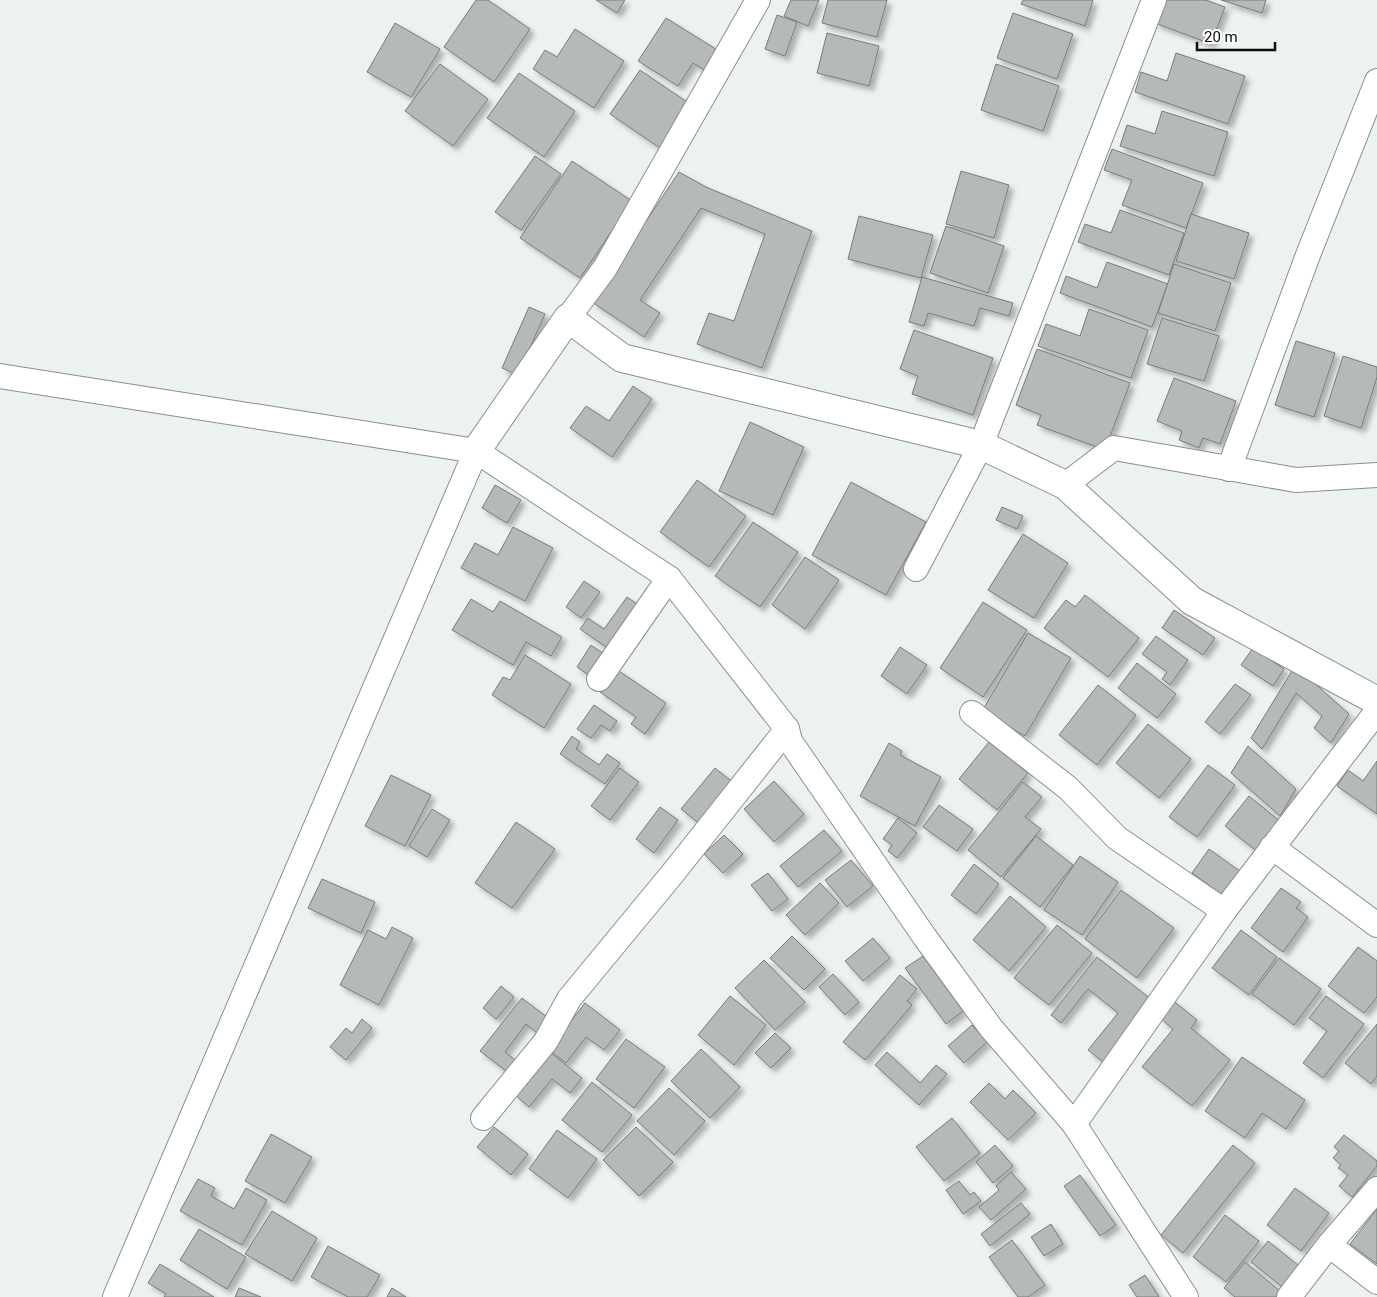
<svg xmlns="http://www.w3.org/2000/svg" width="1377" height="1297" viewBox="0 0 1377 1297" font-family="Roboto,sans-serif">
<defs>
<filter id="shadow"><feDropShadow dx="4.5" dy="4.5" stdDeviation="2.5" flood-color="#0004"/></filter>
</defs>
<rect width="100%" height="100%" fill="#ecf2f1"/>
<g fill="#b6bab7" stroke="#787c79" filter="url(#shadow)">
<path d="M476,0H488L530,29L494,82L444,47Z"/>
<path d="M596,0H625L617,13Z"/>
<path d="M791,0H819L808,26L784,16Z"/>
<path d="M828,0H887L877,37L822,23Z"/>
<path d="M1023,0H1093L1085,26L1021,4Z"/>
<path d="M1164,0H1206L1225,7L1211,44L1155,23Z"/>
<path d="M1221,0H1266L1262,13Z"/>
<path d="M1013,13L1073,34L1057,79L997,58Z"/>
<path d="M777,15L797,22L785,56L765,49Z"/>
<path d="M666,18L719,51L706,71L693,63L678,86L638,61Z"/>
<path d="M395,23L440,49L411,97L367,72Z"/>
<path d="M575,29L624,61L594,108L533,69L545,50L557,57Z"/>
<path d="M827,33L879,46L869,86L817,73Z"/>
<path d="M1176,53L1245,76L1228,124L1135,92L1141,72L1167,81Z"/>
<path d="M440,64L488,99L453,146L405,111Z"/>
<path d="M996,64L1059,86L1043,131L981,110Z"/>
<path d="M640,70L690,104L660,148L610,114Z"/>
<path d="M519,73L575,111L544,157L487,118Z"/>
<path d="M1162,111L1228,132L1214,176L1120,146L1127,125L1155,134Z"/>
<path d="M1112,149L1203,183L1186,228L1122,205L1132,180L1104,170Z"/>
<path d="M535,156L561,174L521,230L495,212Z"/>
<path d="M572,161L632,201L580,278L520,238Z"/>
<path d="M961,171L1009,185L994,238L946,224Z"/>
<path d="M679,172L706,187L812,231L762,368L697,344L709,313L734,321L765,234L701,208L640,300L660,313L644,337L592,302Z"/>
<path d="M1120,210L1184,233L1169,275L1078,242L1085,224L1111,233Z"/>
<path d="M1191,214L1249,233L1234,279L1176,261Z"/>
<path d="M859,216L933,235L921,278L848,259Z"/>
<path d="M946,226L1004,246L988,293L930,273Z"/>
<path d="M1107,262L1168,284L1152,327L1060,293L1066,276L1097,288Z"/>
<path d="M1174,264L1231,283L1215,331L1158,313Z"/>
<path d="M922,277L1013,303L1009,316L980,308L974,326L928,313L924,326L909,322Z"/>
<path d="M529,307L545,314L518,375L502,368Z"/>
<path d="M1089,309L1148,330L1131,378L1038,346L1046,324L1080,336Z"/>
<path d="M1162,318L1219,336L1204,381L1147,364Z"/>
<path d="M914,330L993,358L973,415L912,394L918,376L900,369Z"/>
<path d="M1296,341L1335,353L1314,417L1275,405Z"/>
<path d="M1037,349L1130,383L1105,450L1037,425L1041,415L1016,405Z"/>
<path d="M1343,356L1377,367V377L1361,428L1324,416Z"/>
<path d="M1174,378L1236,401L1220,444L1203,438L1199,448L1179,440L1182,431L1157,421Z"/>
<path d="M633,386L652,399L612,457L570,428L586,406L609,421Z"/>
<path d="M750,422L804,447L773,515L719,491Z"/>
<path d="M697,480L746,516L709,567L660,532Z"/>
<path d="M851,482L926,522L886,595L812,555Z"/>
<path d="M495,485L521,500L507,523L482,508Z"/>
<path d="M1002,507L1023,516L1017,529L996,520Z"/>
<path d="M753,522L798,552L760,607L715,576Z"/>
<path d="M513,527L553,548L525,601L461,568L475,543L498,555Z"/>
<path d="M1023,534L1068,563L1034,618L988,590Z"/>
<path d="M805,557L839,580L805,629L772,605Z"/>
<path d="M584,581L600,592L581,618L566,607Z"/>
<path d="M1085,595L1139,638L1108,677L1044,628L1066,600L1075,607Z"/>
<path d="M627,597L640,606L609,649L580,629L588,618L604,629Z"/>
<path d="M471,599L493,612L500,601L562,637L551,656L526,642L513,665L452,630Z"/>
<path d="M983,602L1027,630L983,697L940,668Z"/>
<path d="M1174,610L1215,638L1203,655L1162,628Z"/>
<path d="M1028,633L1071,658L1025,736L982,711Z"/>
<path d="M1156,636L1188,660L1170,685L1162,679L1167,672L1142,654Z"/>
<path d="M591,645L607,656L593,678L577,667Z"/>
<path d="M900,647L927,665L907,694L881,676Z"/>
<path d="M1253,648L1284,669L1273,686L1241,665Z"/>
<path d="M525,655L571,684L544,728L492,695L503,677L510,680Z"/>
<path d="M1137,663L1176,694L1157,718L1118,688Z"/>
<path d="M1295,666L1349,714L1331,743L1314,728L1322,716L1296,693L1262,749L1251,738Z"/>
<path d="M616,669L666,703L645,734L631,724L636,717L600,692Z"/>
<path d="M1235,684L1251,695L1220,734L1205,722Z"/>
<path d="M1098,685L1136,715L1097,765L1059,735Z"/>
<path d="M594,705L617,721L610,731L601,725L591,738L577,729Z"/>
<path d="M1148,724L1191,759L1159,798L1116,763Z"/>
<path d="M572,736L580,742L576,749L599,765L607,754L620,763L605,784L560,754Z"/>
<path d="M989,742L1028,773L997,810L959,779Z"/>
<path d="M889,743L902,751L900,755L941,777L915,826L860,796Z"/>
<path d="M1248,746L1296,789L1280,816L1231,773Z"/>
<path d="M1377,761V814L1337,786L1348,770L1363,781Z"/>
<path d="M1208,765L1235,785L1197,837L1169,817Z"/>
<path d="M620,768L639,782L610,820L591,806Z"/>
<path d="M715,768L735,784L701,825L681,809Z"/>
<path d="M391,775L431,795L405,846L365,826Z"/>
<path d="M774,781L804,814L774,842L744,809Z"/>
<path d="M1023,782L1042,797L1025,817L1041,829L1001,877L968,850Z"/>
<path d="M1249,796L1282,823L1259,853L1225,826Z"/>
<path d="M939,805L973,829L957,851L923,827Z"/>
<path d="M660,807L678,820L654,853L636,839Z"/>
<path d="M432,809L450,820L427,857L409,846Z"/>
<path d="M898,818L917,833L897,858L888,851L892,845L883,839Z"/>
<path d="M516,822L555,849L512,908L475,883Z"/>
<path d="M824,830L842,851L798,887L780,866Z"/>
<path d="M724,835L743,854L723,873L704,854Z"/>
<path d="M1036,836L1073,865L1040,907L1003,878Z"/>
<path d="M1209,849L1241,872L1224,896L1192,873Z"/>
<path d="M1080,856L1118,882L1082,935L1044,910Z"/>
<path d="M851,860L873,886L847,907L825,880Z"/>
<path d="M974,864L999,884L976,914L951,895Z"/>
<path d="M768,873L788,899L772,911L751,885Z"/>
<path d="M322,879L375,902L361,933L308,908Z"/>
<path d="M820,883L839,903L805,935L786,915Z"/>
<path d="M1281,888L1301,902L1296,908L1308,917L1283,952L1251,928Z"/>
<path d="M1121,890L1174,928L1137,978L1085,939Z"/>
<path d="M1010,896L1046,927L1009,971L973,940Z"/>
<path d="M1057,925L1092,953L1049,1005L1014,978Z"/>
<path d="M392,927L413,938L379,1005L340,985L368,930L386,939Z"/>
<path d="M1241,930L1277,957L1249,995L1212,968Z"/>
<path d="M792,936L825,969L804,990L770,958Z"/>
<path d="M873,938L890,958L863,981L845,961Z"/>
<path d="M1358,947L1377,961V997L1364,1013L1328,986Z"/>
<path d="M923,956L963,1011L946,1024L905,968Z"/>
<path d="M1097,957L1152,1000L1103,1062L1088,1050L1118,1013L1088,989L1061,1023L1051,1015Z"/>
<path d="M1279,958L1321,989L1294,1025L1252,994Z"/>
<path d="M764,960L805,1002L775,1030L735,988Z"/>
<path d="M833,974L859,1002L845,1015L819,987Z"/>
<path d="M900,975L917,989L907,1001L912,1005L865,1060L843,1042Z"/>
<path d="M501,986L514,997L496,1019L483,1008Z"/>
<path d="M730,996L766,1025L734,1065L698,1035Z"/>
<path d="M1326,996L1364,1024L1323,1078L1303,1063L1327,1031L1309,1018Z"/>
<path d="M522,998L548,1018L537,1033L526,1024L505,1052L515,1060L506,1071L480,1051Z"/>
<path d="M1175,1002L1197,1020L1191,1028L1230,1060L1192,1106L1142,1067L1173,1029L1161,1019Z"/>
<path d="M585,1003L620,1030L604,1050L586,1037L566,1063L549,1050Z"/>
<path d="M362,1019L372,1028L346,1060L330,1047L346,1028L352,1033Z"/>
<path d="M1377,1024V1076L1371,1084L1345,1063Z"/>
<path d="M972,1025L987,1042L964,1063L948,1046Z"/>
<path d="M775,1033L791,1048L771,1068L755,1053Z"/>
<path d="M626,1039L665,1067L634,1108L596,1079Z"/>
<path d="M701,1049L740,1087L710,1118L671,1081Z"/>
<path d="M887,1052L920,1083L936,1065L947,1074L919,1105L875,1065Z"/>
<path d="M551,1053L582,1078L570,1093L552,1079L529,1107L516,1096Z"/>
<path d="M1242,1057L1305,1100L1286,1129L1262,1113L1245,1138L1205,1111Z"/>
<path d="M592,1082L632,1115L602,1152L562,1120Z"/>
<path d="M989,1083L1005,1099L1013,1090L1036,1113L1008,1140L970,1102Z"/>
<path d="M669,1088L705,1121L674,1155L637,1121Z"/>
<path d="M952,1118L980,1153L944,1181L916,1147Z"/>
<path d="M494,1127L528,1154L511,1175L477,1147Z"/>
<path d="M636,1127L673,1162L639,1196L603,1160Z"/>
<path d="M557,1130L597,1159L568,1198L529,1169Z"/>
<path d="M271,1134L312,1157L285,1203L245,1181Z"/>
<path d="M1344,1135L1377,1161V1166L1352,1197L1339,1186L1348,1175L1338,1168L1341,1165L1333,1158L1339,1151L1334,1147Z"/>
<path d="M995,1145L1013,1166L993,1183L976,1162Z"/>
<path d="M1233,1145L1255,1163L1183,1253L1161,1235Z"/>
<path d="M1011,1172L1026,1189L991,1220L979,1207L999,1190L996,1186Z"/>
<path d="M1080,1175L1116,1225L1100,1236L1064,1186Z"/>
<path d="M198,1179L215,1188L211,1196L234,1209L246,1188L267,1200L242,1245L180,1211Z"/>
<path d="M959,1181L970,1195L974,1192L981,1201L963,1214L946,1190Z"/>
<path d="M1295,1188L1329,1213L1301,1251L1267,1225Z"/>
<path d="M1021,1203L1030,1214L990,1246L981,1234Z"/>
<path d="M1377,1209V1264L1350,1244Z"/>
<path d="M272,1211L317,1238L292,1281L245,1254Z"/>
<path d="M1225,1215L1259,1241L1226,1282L1193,1257Z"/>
<path d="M1051,1224L1063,1244L1044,1256L1031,1237Z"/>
<path d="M199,1229L246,1257L227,1289L180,1260Z"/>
<path d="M1012,1240L1045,1285L1028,1297H1018L989,1257Z"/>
<path d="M1268,1241L1303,1269L1286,1290L1251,1262Z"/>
<path d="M328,1246L380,1275L367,1297H348L311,1277Z"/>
<path d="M1245,1262L1281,1292L1277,1297H1235L1224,1288Z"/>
<path d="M160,1264L214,1297H164L166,1294L148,1283Z"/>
<path d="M1145,1275L1159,1297H1137L1129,1285Z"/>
<path d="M239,1288L261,1297H235Z"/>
<path d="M392,1288L406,1297H387Z"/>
</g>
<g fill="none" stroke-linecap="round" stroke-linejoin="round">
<g stroke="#8a8f8e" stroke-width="26">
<g id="street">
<path d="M568,318L605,268L758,0"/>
<path d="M0,376L476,451L669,578L787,729L790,741L924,936L991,1028L1074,1124L1186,1297"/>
<path d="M1229,469L1308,255L1377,81"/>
<path d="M1065,485L1114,448L1296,480L1377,475"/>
<path d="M916,569L981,445L1154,0"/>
<path d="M599,679L669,578"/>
<path d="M972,713L1068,788L1117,838L1224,911"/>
<path d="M1272,847L1377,925"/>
<path d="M483,1118L546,1041L569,999L673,873L787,729"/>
<path d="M1074,1124L1224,911L1377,711"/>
<path d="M1329,1245L1377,1282"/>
<path d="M115,1297L476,451"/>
<path d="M1289,1297L1329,1245L1377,1189"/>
</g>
</g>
<g stroke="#8a8f8e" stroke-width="30">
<path id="secondary" d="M476,451L568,318L622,358L981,445L1065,485L1192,601L1377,701"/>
</g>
<use href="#street" stroke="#fff" stroke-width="24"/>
<use href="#secondary" stroke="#fff" stroke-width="28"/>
</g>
<path d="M1197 42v8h78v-8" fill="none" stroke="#0b0d0d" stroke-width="2.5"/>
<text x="1204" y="42" font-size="15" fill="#0b0d0d" stroke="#ffffff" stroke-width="4" paint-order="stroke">20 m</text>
</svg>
